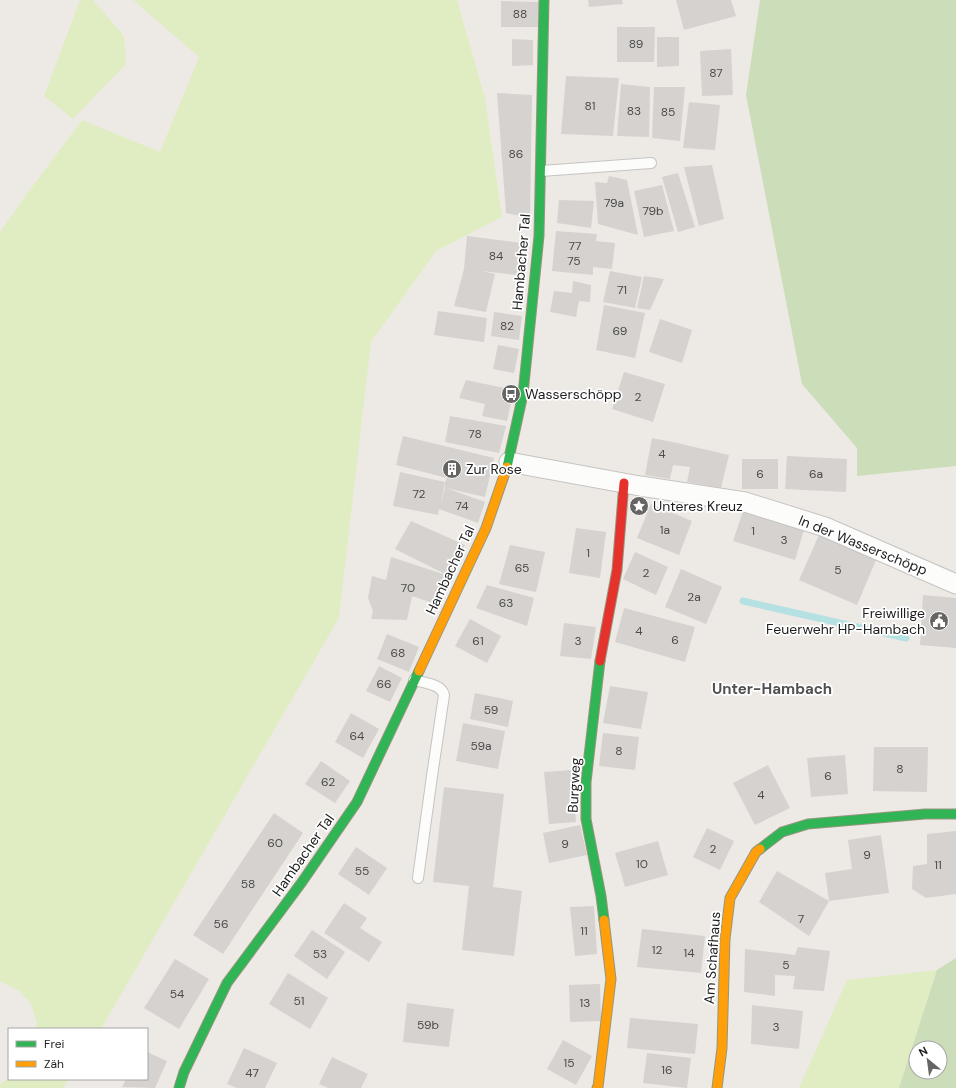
<svg xmlns="http://www.w3.org/2000/svg" width="956" height="1088" viewBox="0 0 956 1088" font-family="'DM Sans',sans-serif">
<rect width="100%" height="100%" fill="#edeae6"/>
<g fill="#e0edc2">
<path d="M80,0H93L124,36L126,64L73,119L44,96Z"/>
<path d="M133,0H457L485,98L502,217L436,251L371,342L339,618L101,1029H36L37,1023L31,1004L19,991L0,981V232L26,195L82,120L160,152L199,57Z"/>
<path d="M937,970L899,1088H799L847,980Z"/>
<path d="M9,1077V1079H69L63,1088H0V1085Z"/>
</g>
<g fill="#cbddb9" fill-rule="evenodd">
<path d="M760,0H956V466L857,476V448L802,384L746,95Z"/>
<path d="M956,958V1088H899L937,970ZM916,1048H940V1072H916Z"/>
</g>
<g fill="none" stroke-linecap="round" stroke-linejoin="round">
<path stroke="#b6e1e3" stroke-width="7" d="M743,601L906,638"/>
</g>
<g fill="#d5d2cf">
<path d="M588,0H622L623,4L589,7Z"/>
<path d="M676,0H731L736,16L684,30Z"/>
<path d="M501,1L539,2L538,27H501Z"/>
<path d="M617,27H655L654,62H617Z"/>
<path d="M657,37H679V66L657,67Z"/>
<path d="M512,39L533,40V65L512,66Z"/>
<path d="M731,49L733,95L702,96L700,51Z"/>
<path d="M566,76L619,78L613,136L561,134Z"/>
<path d="M621,84L650,87L649,137L617,136Z"/>
<path d="M654,87H685L680,141L652,138Z"/>
<path d="M497,93L532,95L530,218L506,213Z"/>
<path d="M689,102L720,105L715,150L683,148Z"/>
<path d="M712,165L724,219L699,226L684,167Z"/>
<path d="M678,173L695,227L678,232L662,177Z"/>
<path d="M609,176L627,180L638,235L598,224L595,182L607,183Z"/>
<path d="M662,185L674,231L644,237L634,191Z"/>
<path d="M559,200L594,201L591,228L557,223Z"/>
<path d="M556,231L597,234L596,241L615,243L612,269L593,267V275L552,271Z"/>
<path d="M467,236L529,244L525,276L482,271L495,274L486,312L454,306L464,269Z"/>
<path d="M610,271L642,277L635,308L603,302Z"/>
<path d="M644,276L664,279L650,310L637,308Z"/>
<path d="M573,281L591,285L590,302L579,301L576,317L550,312L554,291L572,293Z"/>
<path d="M604,305L645,313L635,358L596,350Z"/>
<path d="M438,311L487,318L484,342L434,335Z"/>
<path d="M494,312L522,316L519,340L491,336Z"/>
<path d="M660,319L692,330L682,363L649,352Z"/>
<path d="M498,345L519,349L514,373L493,369Z"/>
<path d="M624,372L665,384L653,422L612,409Z"/>
<path d="M466,380L514,390L507,421L482,416L485,404L459,398Z"/>
<path d="M450,416L506,426L499,453L445,442Z"/>
<path d="M403,436L494,458L485,497L446,488L485,502L478,523L439,509L438,515L393,506L400,472L445,482L441,504L445,488V482L447,478L396,465Z"/>
<path d="M652,438L677,443L729,455L721,488L687,482L690,467L673,465L670,479L645,475Z"/>
<path d="M787,456L847,459L846,492L785,489Z"/>
<rect x="742" y="459" width="36" height="30"/>
<path d="M651,504L692,521L679,555L637,538Z"/>
<path d="M743,511L804,530L795,560L733,541Z"/>
<path d="M411,521L465,545L449,576L395,549Z"/>
<path d="M576,528L606,532L600,578L569,573Z"/>
<path d="M819,535L876,560L857,605L799,580Z"/>
<path d="M510,545L545,552L536,592L499,584Z"/>
<path d="M635,552L668,567L656,595L623,579Z"/>
<path d="M391,557L449,576L441,606L412,596L407,620L371,619L373,611L368,598L372,576L386,580Z"/>
<path d="M681,569L722,587L706,624L665,607Z"/>
<path d="M487,585L534,598L527,626L476,608Z"/>
<path d="M923,595L956,598V648L920,645Z"/>
<path d="M624,608L695,627L685,662L615,642Z"/>
<path d="M470,619L501,636L487,663L455,646Z"/>
<path d="M564,623L596,627L591,659L560,656Z"/>
<path d="M387,634L419,647L409,672L377,659Z"/>
<path d="M379,666L402,678L390,702L366,691Z"/>
<path d="M610,686L648,692L641,729L603,723Z"/>
<path d="M475,693L513,701L508,727L470,719Z"/>
<path d="M351,713L379,729L363,758L335,742Z"/>
<path d="M463,723L505,731L498,769L456,761Z"/>
<path d="M603,733L639,737L635,770L599,766Z"/>
<path d="M874,747H928L927,792L873,791Z"/>
<path d="M845,755L848,794L811,797L807,758Z"/>
<path d="M321,761L350,781L335,803L305,784Z"/>
<path d="M768,765L790,808L755,825L733,783Z"/>
<path d="M572,770L576,822L549,824L544,772Z"/>
<path d="M444,787L504,794L493,887L522,891L514,956L462,950L469,886L433,882Z"/>
<path d="M274,813L303,833L223,954L193,935Z"/>
<path d="M580,825L587,855L549,863L543,833Z"/>
<path d="M707,828L734,841L720,870L693,857Z"/>
<path d="M956,831V894L926,898L912,889L913,866L927,864V834Z"/>
<path d="M881,835L889,893L829,901L825,873L852,869L848,840Z"/>
<path d="M658,841L668,875L625,887L615,853Z"/>
<path d="M356,847L387,868L369,895L338,874Z"/>
<path d="M777,871L829,901L809,936L759,902Z"/>
<path d="M344,903L367,918L360,928L382,942L369,962L324,933Z"/>
<path d="M594,906L597,954L575,956L570,907Z"/>
<path d="M642,929L705,936L701,973L637,967Z"/>
<path d="M312,930L345,952L327,979L294,956Z"/>
<path d="M798,947L830,951L824,991L793,989L795,976L775,975V996L744,992L745,949L795,955Z"/>
<path d="M175,959L209,979L179,1029L144,1008Z"/>
<path d="M288,973L328,998L310,1029L269,1004Z"/>
<path d="M600,984L601,1021L570,1022L569,985Z"/>
<path d="M407,1003L454,1009L449,1047L403,1042Z"/>
<path d="M752,1005L803,1011L799,1049L751,1044Z"/>
<path d="M630,1018L698,1024L695,1054L627,1048Z"/>
<path d="M563,1040L592,1056L576,1085L547,1069Z"/>
<path d="M244,1048L277,1063L265,1088H237L227,1084Z"/>
<path d="M147,1052L167,1061L155,1088L122,1087L126,1079H147Z"/>
<path d="M647,1053L691,1058L687,1088L643,1083Z"/>
<path d="M332,1057L368,1074L361,1088H328L319,1084Z"/>
</g>
<g fill="none" stroke-linecap="round" stroke-linejoin="round">
<g stroke="#c5c4c2" stroke-width="12">
<g id="lane">
<path d="M541,171L651,163"/>
<path d="M414,680C425,683 441,684 444,695L432,776L418,878"/>
</g>
</g>
<g stroke="#c5c4c2" stroke-width="21">
<path id="street" d="M509,462L640,486L745,502L825,527L956,584"/>
</g>
<g stroke="#98967e" stroke-width="11">
<g id="fast">
<path d="M507,467L523,394L539,236L544,0"/>
<path d="M600,661L586,782V819L601,896L604,920"/>
<path d="M760,849L782,832L808,824L925,814H956"/>
<path d="M179,1088L184,1072L227,983L302,882L357,802L419,671"/>
</g>
</g>
<g stroke="#98967e" stroke-width="11">
<g id="slow">
<path d="M419,671L486,528L507,467"/>
<path d="M597,1088L598,1087L611,979L604,920"/>
<path d="M717,1088L722,1048L725,939L730,898L756,852L760,849"/>
</g>
</g>
<g stroke="#98967e" stroke-width="11">
<path id="jam" d="M600,661L617,570L624,483"/>
</g>
<use href="#lane" stroke="#fcfcfb" stroke-width="10"/>
<use href="#street" stroke="#fcfcfb" stroke-width="19"/>
<use href="#fast" stroke="#30b455" stroke-width="9"/>
<use href="#slow" stroke="#ff9f0a" stroke-width="9"/>
<use href="#jam" stroke="#e5322d" stroke-width="9"/>
</g>
<defs>
<g id="bus-disc" transform="scale(1)"><circle r="9.5" fill="#666564" stroke="#fff"/><path d="M-5-6H5V4H4V6H2V4H-2V6H-4V4H-5ZM-3.5-4V0h7V-4ZM-3.5 1.2v1.5H-2V1.2ZM2 1.2v1.5H3.5V1.2Z" fill="#fff"/></g>
<g id="building-disc" transform="scale(1)"><circle r="9.5" fill="#666564" stroke="#fff"/><path d="M-4-6H4V6H1V3H-1V6H-4ZM-2.5-4.3h1.7v1.8h-1.7ZM.8-4.3h1.7v1.8H.8ZM-2.5-1h1.7V.8h-1.7ZM.8-1h1.7V.8H.8Z" fill="#fff"/></g>
<g id="sight-disc" transform="scale(1)"><circle r="9.5" fill="#666564" stroke="#fff"/><path d="M0-6L1.8-2.2L6-1.7L2.9 1.2L3.7 5.4L0 3.3L-3.7 5.4L-2.9 1.2L-6-1.7L-1.8-2.2Z" fill="#fff"/></g>
<g id="civic-disc" transform="scale(1)"><circle r="9.5" fill="#666564" stroke="#fff"/><path d="M-.6-6.5H3V-4.5H.6V-3L4-1V1h2V6H-6V1h2V-1L-.6-3ZM-1.2 2.5V6h2.4V2.5Z" fill="#fff"/></g>
</defs>
<g fill-rule="evenodd">
<use href="#bus-disc" x="511" y="394"/>
<use href="#building-disc" x="452" y="469"/>
<use href="#sight-disc" x="639" y="506"/>
<use href="#civic-disc" x="939" y="621"/>
</g>
<g text-anchor="middle" stroke-width="3.5" stroke-linejoin="round" paint-order="stroke">
<g font-size="12" fill="#4c4b4a">
<text x="520" y="18">88</text>
<text x="636" y="48">89</text>
<text x="716" y="77">87</text>
<text x="590" y="110">81</text>
<text x="634" y="115">83</text>
<text x="668" y="116">85</text>
<text x="516" y="158">86</text>
<text x="614" y="207">79a</text>
<text x="653" y="215">79b</text>
<text x="575" y="250">77</text>
<text x="496" y="260">84</text>
<text x="574" y="265">75</text>
<text x="622" y="294">71</text>
<text x="507" y="330">82</text>
<text x="620" y="335">69</text>
<text x="638" y="401">2</text>
<text x="475" y="438">78</text>
<text x="662" y="458">4</text>
<text x="760" y="478">6</text>
<text x="816" y="478">6a</text>
<text x="419" y="498">72</text>
<text x="462" y="510">74</text>
<text x="665" y="534">1a</text>
<text x="753" y="535">1</text>
<text x="784" y="544">3</text>
<text x="588" y="557">1</text>
<text x="522" y="572">65</text>
<text x="838" y="574">5</text>
<text x="646" y="577">2</text>
<text x="408" y="592">70</text>
<text x="694" y="601">2a</text>
<text x="506" y="607">63</text>
<text x="639" y="635">4</text>
<text x="675" y="644">6</text>
<text x="478" y="645">61</text>
<text x="578" y="645">3</text>
<text x="398" y="657">68</text>
<text x="384" y="688">66</text>
<text x="491" y="714">59</text>
<text x="357" y="740">64</text>
<text x="481" y="750">59a</text>
<text x="619" y="755">8</text>
<text x="900" y="773">8</text>
<text x="828" y="780">6</text>
<text x="328" y="786">62</text>
<text x="761" y="799">4</text>
<text x="275" y="847">60</text>
<text x="565" y="848">9</text>
<text x="713" y="853">2</text>
<text x="867" y="859">9</text>
<text x="642" y="868">10</text>
<text x="938" y="869">11</text>
<text x="362" y="875">55</text>
<text x="248" y="888">58</text>
<text x="801" y="923">7</text>
<text x="221" y="928">56</text>
<text x="584" y="935">11</text>
<text x="657" y="954">12</text>
<text x="689" y="957">14</text>
<text x="320" y="958">53</text>
<text x="786" y="969">5</text>
<text x="177" y="998">54</text>
<text x="299" y="1005">51</text>
<text x="585" y="1007">13</text>
<text x="428" y="1029">59b</text>
<text x="776" y="1031">3</text>
<text x="569" y="1067">15</text>
<text x="667" y="1074">16</text>
<text x="252" y="1077">47</text>
</g>
<g font-size="14" fill="#1e1e1e" stroke="#fff">
<text transform="translate(521 262) rotate(-85)" y="5">Hambacher Tal</text>
<text transform="translate(863 545) rotate(22)" y="5">In der Wasserschöpp</text>
<text transform="translate(450 570) rotate(-65)" y="5">Hambacher Tal</text>
<text transform="translate(574 785) rotate(-87)" y="5">Burgweg</text>
<text transform="translate(303 855) rotate(-55)" y="5">Hambacher Tal</text>
<text transform="translate(712 958) rotate(-86)" y="5">Am Schafhaus</text>
</g>
<g font-size="14" fill="#1e1e1e" stroke="#fff" text-anchor="start">
<text x="525" y="399">Wasserschöpp</text>
<text x="466" y="474">Zur Rose</text>
<text x="653" y="511">Unteres Kreuz</text>
<text x="925" y="618" text-anchor="end">Freiwillige<tspan x="925" dy="16">Feuerwehr HP-Hambach</tspan></text>
</g>
<g font-size="15" font-weight="bold" fill="#515151" stroke="#fff">
<text x="772" y="694">Unter-Hambach</text>
</g>
</g>
<rect x="8" y="1028" width="140" height="52" fill="#ffffff" stroke="#a5a5a5"/>
<rect x="16" y="1041" width="20" height="6" fill="#30b455" stroke="#a5a5a5"/>
<text x="44" y="1048" font-size="12" fill="#1e1e1e">Frei</text>
<rect x="16" y="1061" width="20" height="6" fill="#ff9f0a" stroke="#a5a5a5"/>
<text x="44" y="1068" font-size="12" fill="#1e1e1e">Zäh</text>
<g transform="translate(928 1060) rotate(331)"><circle r="19" fill="#ffffff" stroke="#a5a5a5"/>
<path d="M0-3L7 15L0 10L-7 15Z" fill="#666564"/>
<text y="-6" font-size="11" font-weight="bold" text-anchor="middle" fill="#1e1e1e">N</text>
</g>
</svg>
